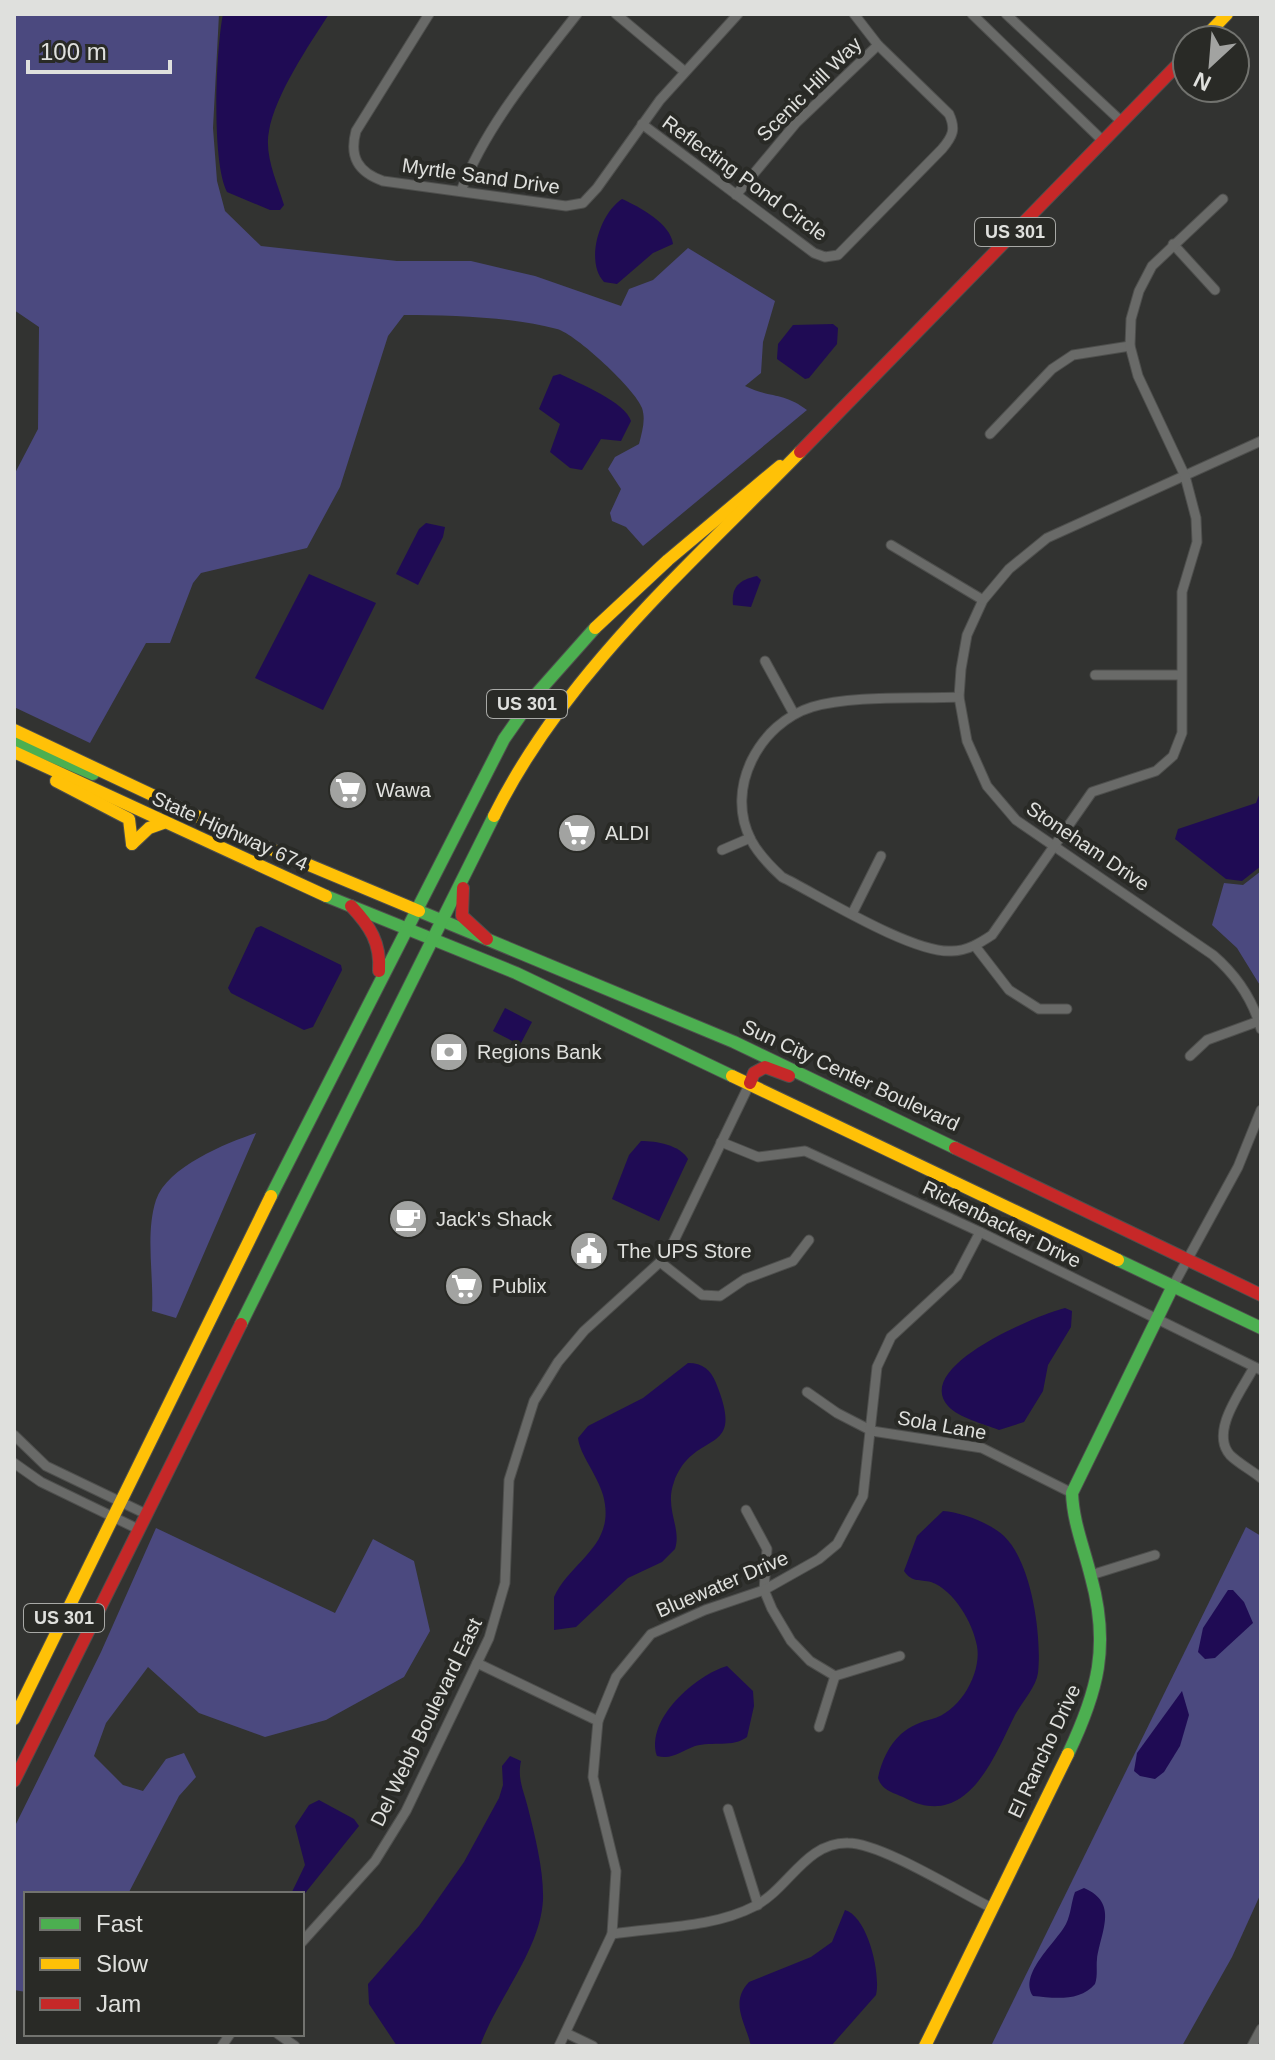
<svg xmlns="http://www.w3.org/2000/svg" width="1275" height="2060" viewBox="0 0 1275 2060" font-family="Arial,sans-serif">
<rect width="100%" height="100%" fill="#323331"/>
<g fill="#4b497f">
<path d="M14,14H219L213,128L217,181L225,211L261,246L397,261H471L535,276L621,306L629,289L653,280L688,248L775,301L763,342L761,373L745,386C769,398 784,392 807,410L643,546L626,527L612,521L610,513L621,489L608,469L615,457L639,444C642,432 646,420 642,408C636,390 576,334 557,329C512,317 451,315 404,315L388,336L340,487L307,548L201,573L193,583L170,643H146L90,743L14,707V475L38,429L39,327L14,310Z"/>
<path d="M1261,871V987L1237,948L1212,925L1224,883L1243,885Z"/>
<path d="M256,1133L176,1318L152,1311C154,1276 145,1234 156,1200C167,1167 226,1143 256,1133Z"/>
<path d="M1246,1527L1261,1536V1893L1232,1957L1182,2046H991Z"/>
<path d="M156,1528L335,1613L373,1539L414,1561L430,1631L404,1677L326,1720L265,1737L199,1713L148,1667L106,1723L94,1756L123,1785L143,1791L166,1759L184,1753L196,1777L179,1796L128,1894H26V1992L14,1990V1828L101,1652Z"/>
</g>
<g fill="#1f0b54">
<path d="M223,14H329C309,45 275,95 269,131C264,155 277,182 284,205L280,210H270L227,192C211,161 216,49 223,14Z"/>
<path d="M622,199C640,207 671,224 673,244L653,253L617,284L604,282C585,262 599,214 622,199Z"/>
<path d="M833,324L838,328L837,344L809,378L805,379L777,359L778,344L793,325Z"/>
<path d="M560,374C578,383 626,402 631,421L621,441L601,439L582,470L570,468L550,452L560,424L539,409L553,376Z"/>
<path d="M426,523L445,527L443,537L418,585L396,574L419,529Z"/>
<path d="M309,574L376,603L323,710L255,678Z"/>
<path d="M757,576L761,580L751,607L733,605C731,587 739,580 757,576Z"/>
<path d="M1261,790V866L1242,881L1226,879L1175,839L1178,829L1256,803Z"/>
<path d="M261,926L341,965L342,970L313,1027L304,1030L231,993L228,988L256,928Z"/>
<path d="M505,1008L532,1022L520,1045L493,1031Z"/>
<path d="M641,1141C656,1141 680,1145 688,1159L659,1221L612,1199L629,1155Z"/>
<path d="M1065,1308L1072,1311L1071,1327L1048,1365L1043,1391L1024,1422L999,1430C984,1424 959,1418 948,1406C912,1366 1040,1314 1065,1308Z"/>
<path d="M688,1363C703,1363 711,1370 716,1383C747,1459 694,1427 674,1482C664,1508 682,1528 675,1549L662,1562L628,1578L576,1627L554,1630V1597C571,1560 617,1546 603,1495C597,1474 580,1455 578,1438L588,1426L643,1398Z"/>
<path d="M943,1511C961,1512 990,1523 1004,1536C1032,1563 1042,1637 1038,1673C1036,1687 1022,1702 1015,1715C994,1757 967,1831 905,1798C895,1793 882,1791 878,1778C881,1762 889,1745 901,1734C910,1726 923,1721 932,1719C960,1712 982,1673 977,1646C973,1623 954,1590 931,1582C920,1579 912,1583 904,1571L917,1536Z"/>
<path d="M1228,1590H1233L1244,1602L1253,1623L1215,1658L1205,1659L1198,1652L1203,1628Z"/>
<path d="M727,1666L753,1691L754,1706L747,1737C733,1748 712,1741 695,1746C681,1751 673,1760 657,1756C645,1719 696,1675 727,1666Z"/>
<path d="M1182,1691L1189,1715L1180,1746L1164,1772L1155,1779L1140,1776L1134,1771L1137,1753Z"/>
<path d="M510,1756L521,1761C517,1779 524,1791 528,1808C535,1836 544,1871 543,1900C540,1951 497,1998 480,2046H397L369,2004L368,1984L419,1926L464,1862L499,1798L503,1785L502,1766Z"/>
<path d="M319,1800L354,1819L359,1826L302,1897V1894H291L305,1865L295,1826L309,1805Z"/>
<path d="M1084,1888C1119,1903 1101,1931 1097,1959C1096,1967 1098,1975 1095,1984C1080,2002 1054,1998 1033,1996C1018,1974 1056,1943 1066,1924C1071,1914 1071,1903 1075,1892Z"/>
<path d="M845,1910C868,1917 881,1974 876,1995L831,2046H751C746,2023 729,2003 749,1982L811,1957L832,1942Z"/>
</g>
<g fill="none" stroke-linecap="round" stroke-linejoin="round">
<g stroke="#4e4f4d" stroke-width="11">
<g id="street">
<path d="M429,14L356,131C349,157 358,172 383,181L566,206L583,203L597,188L660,100L738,14"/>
<path d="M616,14L684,71"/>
<path d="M972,14L1103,141"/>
<path d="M1006,14L1122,122"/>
<path d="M642,124L814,253L825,257L838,255L942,149C953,136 956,129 949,114L878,45L854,14"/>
<path d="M461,191C485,127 535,68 577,14"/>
<path d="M736,195L796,123L878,45"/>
<path d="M1173,244L1215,290"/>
<path d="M990,434L1052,369L1073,355L1130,346"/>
<path d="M1261,441L1047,538L1009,569L983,600L967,635L961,669L959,697L967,741L987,786L1016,820L1213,955C1235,974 1253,1000 1261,1029"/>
<path d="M891,545L983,600"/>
<path d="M765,661L794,714"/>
<path d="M1095,675H1180"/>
<path d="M959,697C917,699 851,695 812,707C760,723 724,788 751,840C759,855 770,866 782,877C820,896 913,954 952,951C967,951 980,943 992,935L1092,792L1156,771L1173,756L1182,733V592L1197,542L1196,518L1185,476L1138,376L1130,346L1131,319L1139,291L1152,266L1223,199"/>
<path d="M722,850L750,838"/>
<path d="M853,912L881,856"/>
<path d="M975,946L1009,990L1039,1009H1067"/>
<path d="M1190,1056L1207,1040L1259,1021"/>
<path d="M721,1142L758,1157L805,1151L980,1232L1261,1370"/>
<path d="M660,1262L702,1295L720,1296L745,1279L793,1261L809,1240"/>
<path d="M1173,1286L1238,1167L1261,1110"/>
<path d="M1254,1367C1243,1389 1209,1431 1230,1455C1238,1463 1251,1470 1261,1478"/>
<path d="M807,1392L837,1413L872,1431L982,1448L1072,1493"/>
<path d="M14,1435L46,1466L146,1514"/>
<path d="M14,1463L41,1482L138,1529"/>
<path d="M746,1510L767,1549L764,1590L772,1609L791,1641L810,1661L835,1676L900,1656"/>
<path d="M1091,1575L1155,1555"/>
<path d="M477,1663L598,1721"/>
<path d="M819,1727L835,1676"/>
<path d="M728,1809L758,1905"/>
<path d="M612,1934C658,1927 713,1928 755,1906C789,1888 806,1842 848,1843C881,1843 959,1892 992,1908"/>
<path d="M302,1942L375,1861L406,1811L489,1638L505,1583L509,1480L534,1401L558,1362L584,1331L660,1262L670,1249L750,1083"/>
<path d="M566,2033L593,2046"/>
<path d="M278,2034L295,2046"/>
<path d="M222,2046L230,2034"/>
<path d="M559,2046L612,1934L616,1871L593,1777L598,1721L616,1677L651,1634L705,1610L764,1590L819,1559L837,1544L863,1496L877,1367L891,1337L957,1276L980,1232"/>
<path d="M1252,2046L1261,2029"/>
</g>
</g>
<g stroke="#4e4f4d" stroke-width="14">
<g id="fast">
<path d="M14,740L93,774"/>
<path d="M326,896L516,973L732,1076"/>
<path d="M419,911L734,1042L955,1148"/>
<path d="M271,1196L504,739L532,699L595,628"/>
<path d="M1118,1260L1261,1328"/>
<path d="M241,1324L494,816"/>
<path d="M1068,1754C1098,1691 1110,1646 1091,1577C1084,1548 1073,1522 1072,1493L1173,1286"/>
</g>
</g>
<g stroke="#4e4f4d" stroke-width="14">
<g id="slow">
<path d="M1202,40L1227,14"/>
<path d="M595,628L668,560L780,466"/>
<path d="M14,730L235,834L419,911"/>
<path d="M14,752L326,896"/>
<path d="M56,781L129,819L132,844"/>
<path d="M494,816C565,673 690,565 800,452"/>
<path d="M132,844L149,828L163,823"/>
<path d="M732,1076L1118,1260"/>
<path d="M14,1719L271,1196"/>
<path d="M925,2046L1068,1754"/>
</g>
</g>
<g stroke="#4e4f4d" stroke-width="14">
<g id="jam">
<path d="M800,452L1187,55"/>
<path d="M463,888L462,916L487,939"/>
<path d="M351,906C370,926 381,943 379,971"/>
<path d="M750,1083L754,1073L765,1067L789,1076"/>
<path d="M955,1148L1261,1295"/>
<path d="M14,1781L241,1324"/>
</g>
</g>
<use href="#street" stroke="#696a68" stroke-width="9"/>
<use href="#fast" stroke="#4caf50" stroke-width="12"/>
<use href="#slow" stroke="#ffc107" stroke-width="12"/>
<use href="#jam" stroke="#c62828" stroke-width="12"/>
</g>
<defs>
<g id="supermarket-disc" transform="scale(2)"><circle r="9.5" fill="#a2a3a1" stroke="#292a26"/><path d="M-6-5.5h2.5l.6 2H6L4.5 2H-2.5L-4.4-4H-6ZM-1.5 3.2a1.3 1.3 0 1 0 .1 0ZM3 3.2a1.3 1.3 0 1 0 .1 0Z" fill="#fff"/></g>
<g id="bank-disc" transform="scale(2)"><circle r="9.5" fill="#a2a3a1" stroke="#292a26"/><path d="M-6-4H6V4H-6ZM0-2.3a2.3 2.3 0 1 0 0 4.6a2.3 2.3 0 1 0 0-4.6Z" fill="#fff"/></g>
<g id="cafe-disc" transform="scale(2)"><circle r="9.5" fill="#a2a3a1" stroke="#292a26"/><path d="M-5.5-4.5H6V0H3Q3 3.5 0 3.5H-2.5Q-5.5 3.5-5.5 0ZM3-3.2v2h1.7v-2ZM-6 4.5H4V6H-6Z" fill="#fff"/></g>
<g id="civic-disc" transform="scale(2)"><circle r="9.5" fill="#a2a3a1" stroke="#292a26"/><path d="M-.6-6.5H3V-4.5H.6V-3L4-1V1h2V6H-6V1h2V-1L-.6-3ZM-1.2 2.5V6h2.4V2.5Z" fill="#fff"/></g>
</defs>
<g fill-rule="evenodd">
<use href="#supermarket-disc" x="348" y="790"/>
<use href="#supermarket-disc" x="577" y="833"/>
<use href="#bank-disc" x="449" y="1052"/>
<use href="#cafe-disc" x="408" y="1219"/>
<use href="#civic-disc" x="589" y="1251"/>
<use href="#supermarket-disc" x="464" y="1286"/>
</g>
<g text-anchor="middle" stroke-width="8" stroke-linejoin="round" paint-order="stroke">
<g fill="#292a26" stroke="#a8a9a6" stroke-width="2">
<rect x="975" y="218" width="80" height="28" rx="6"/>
<rect x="487" y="690" width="80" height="28" rx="6"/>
<rect x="24" y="1604" width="80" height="28" rx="6"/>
</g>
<g font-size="18" font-weight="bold" fill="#dfe0dd">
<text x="1015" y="238">US 301</text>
<text x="527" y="710">US 301</text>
<text x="64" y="1624">US 301</text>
</g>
<g font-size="20" fill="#dfe0dd" stroke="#292a26">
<text transform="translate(809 89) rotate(-45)" y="7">Scenic Hill Way</text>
<text transform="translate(481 176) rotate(8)" y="7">Myrtle Sand Drive</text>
<text transform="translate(745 178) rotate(36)" y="7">Reflecting Pond Circle</text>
<text transform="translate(230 831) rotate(24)" y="7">State Highway 674</text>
<text transform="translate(1088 846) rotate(34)" y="7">Stoneham Drive</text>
<text transform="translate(851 1075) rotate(25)" y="7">Sun City Center Boulevard</text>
<text transform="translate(1002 1224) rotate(26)" y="7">Rickenbacker Drive</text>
<text transform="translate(942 1425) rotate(10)" y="7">Sola Lane</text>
<text transform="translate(722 1584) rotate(-23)" y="7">Bluewater Drive</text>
<text transform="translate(426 1722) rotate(-64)" y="7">Del Webb Boulevard East</text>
<text transform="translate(1044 1751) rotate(-65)" y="7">El Rancho Drive</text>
</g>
<g font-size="20" fill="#dfe0dd" stroke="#292a26" text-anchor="start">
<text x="376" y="797">Wawa</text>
<text x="605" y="840">ALDI</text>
<text x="477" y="1059">Regions Bank</text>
<text x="436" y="1226">Jack's Shack</text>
<text x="617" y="1258">The UPS Store</text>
<text x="492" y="1293">Publix</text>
</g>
</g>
<rect width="1275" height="2060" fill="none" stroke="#dfe0dd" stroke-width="32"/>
<rect x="24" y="1892" width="280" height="144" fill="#292a26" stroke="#72736f" stroke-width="2"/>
<rect x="40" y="1918" width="40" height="12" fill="#4caf50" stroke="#72736f" stroke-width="2"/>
<text x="96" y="1932" font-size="24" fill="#dfe0dd">Fast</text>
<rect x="40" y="1958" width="40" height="12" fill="#ffc107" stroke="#72736f" stroke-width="2"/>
<text x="96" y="1972" font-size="24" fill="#dfe0dd">Slow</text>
<rect x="40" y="1998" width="40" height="12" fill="#c62828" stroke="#72736f" stroke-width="2"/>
<text x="96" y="2012" font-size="24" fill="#dfe0dd">Jam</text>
<g transform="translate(1211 64) rotate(206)"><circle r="38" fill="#292a26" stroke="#72736f" stroke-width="2"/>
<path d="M0-6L14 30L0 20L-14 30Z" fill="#a2a3a1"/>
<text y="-12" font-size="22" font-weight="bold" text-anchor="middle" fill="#dfe0dd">N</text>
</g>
<path d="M28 60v12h142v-12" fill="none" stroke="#dfe0dd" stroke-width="4"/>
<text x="40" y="60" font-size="24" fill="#dfe0dd" stroke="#292a26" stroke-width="6" paint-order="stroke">100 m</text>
</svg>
